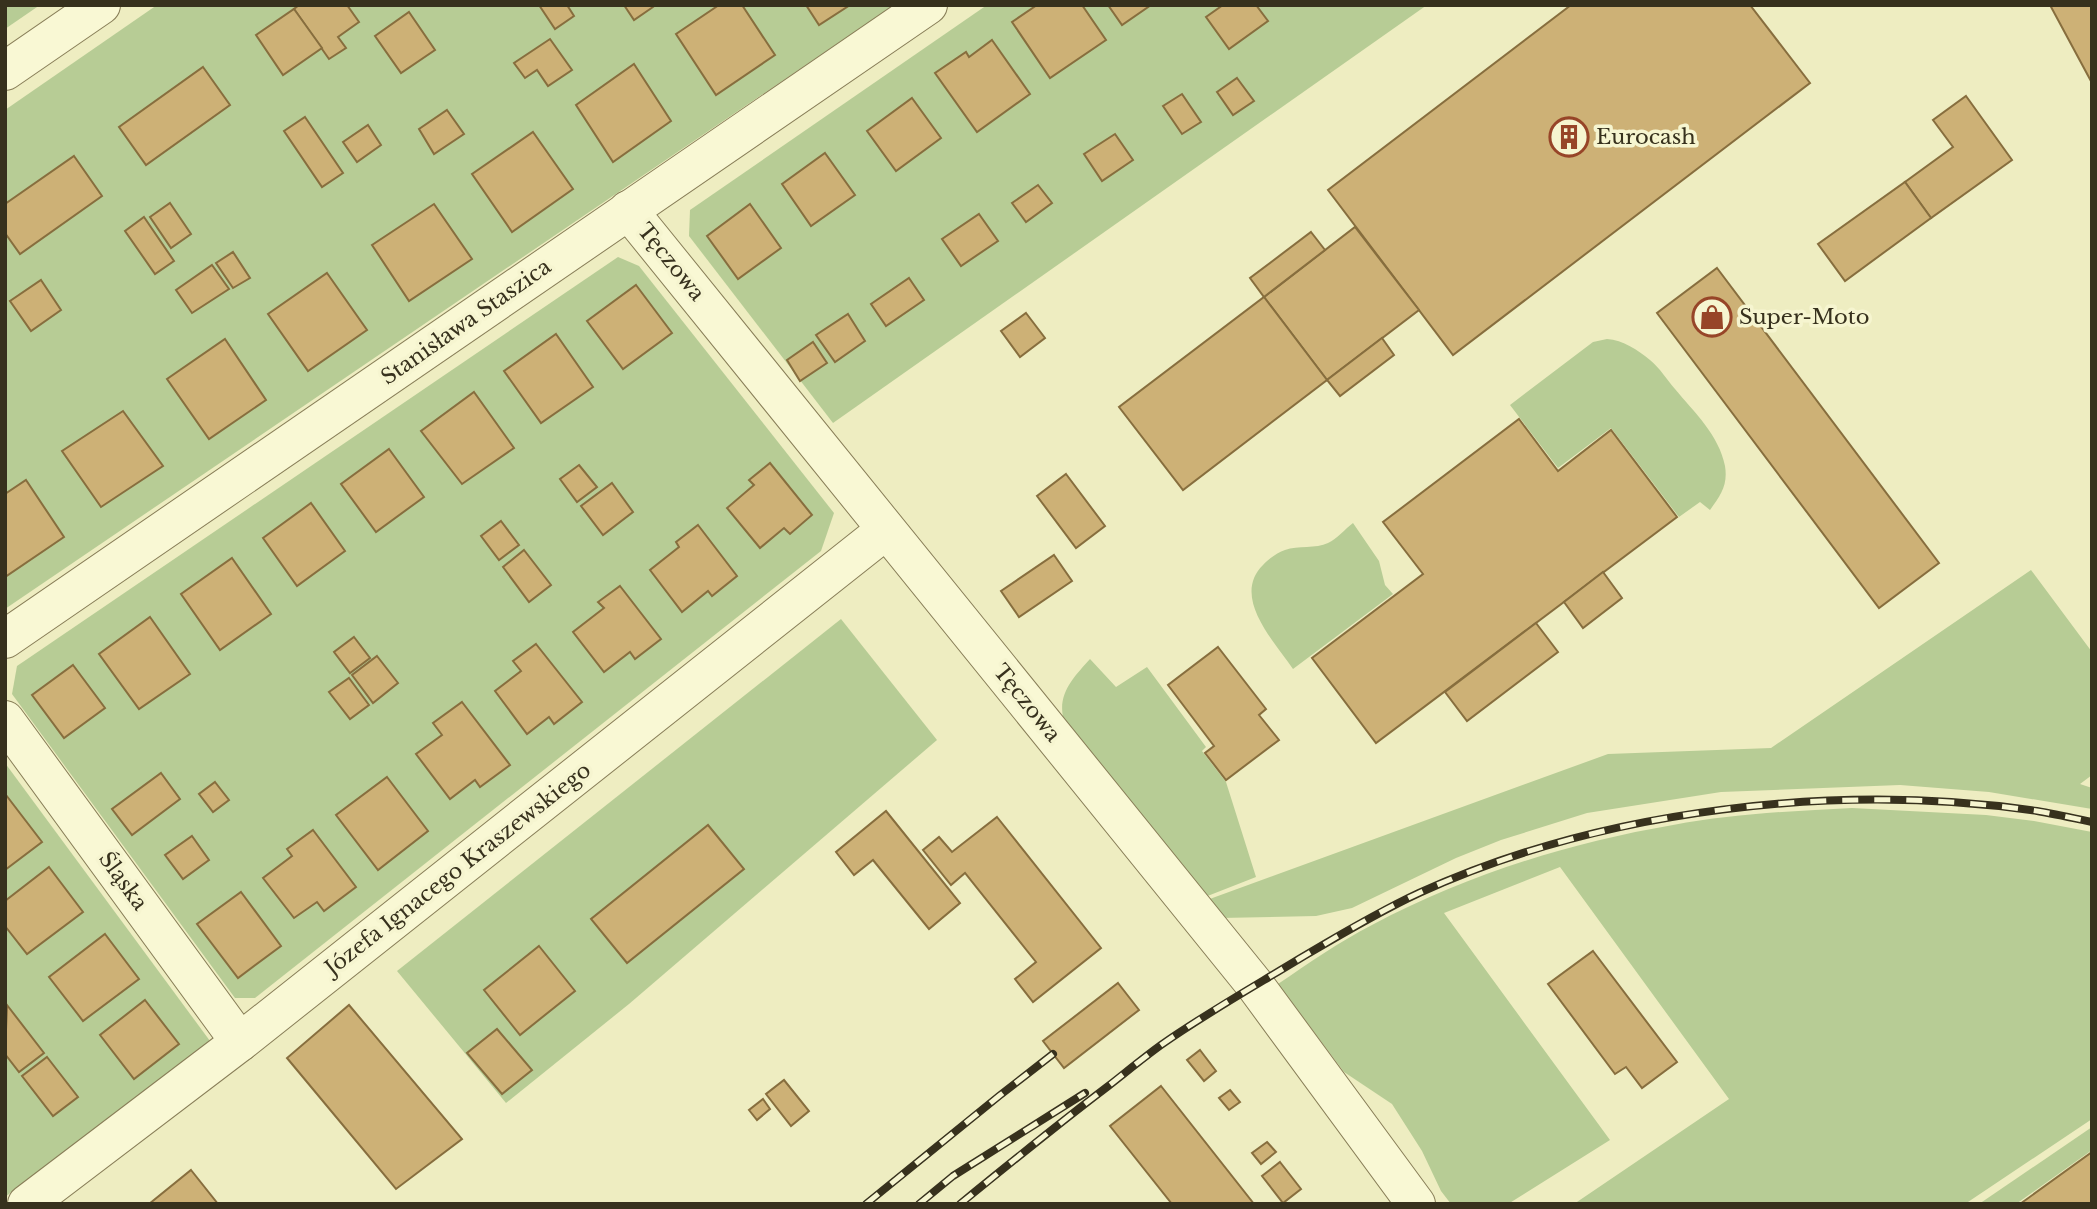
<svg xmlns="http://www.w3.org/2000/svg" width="2097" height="1209" viewBox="0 0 2097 1209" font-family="'Libre Baskerville',serif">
<rect width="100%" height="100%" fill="#eeedc1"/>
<g fill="#b7cc95">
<path d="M5,5H40L5,29Z"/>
<path d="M157,5H891V7L5,609V110Z"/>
<path d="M987,5H1427L833,423L689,236L690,210Z"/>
<path d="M618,257L639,266L834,513L821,551L255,998H235L12,694L17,666Z"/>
<path d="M1607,339C1623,340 1638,350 1650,360C1660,368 1667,380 1675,389C1694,412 1719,435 1725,466C1728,485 1721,495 1710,510L1700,502L1679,517L1611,428L1558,468L1510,405L1593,342Z"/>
<path d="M1353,523L1379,561L1385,585L1393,594L1293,669C1274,641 1231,597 1263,565C1268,559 1277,553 1285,550C1298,545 1316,549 1328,543C1337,539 1345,529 1353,523Z"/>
<path d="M2031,570L2092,652V775L2080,784L2092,788V809L1989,792L1900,785L1721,792L1587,813L1501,840L1456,858L1352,908L1316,916L1220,918L1207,900L1608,754L1771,748Z"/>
<path d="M841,619L937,740L629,1004L506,1103L397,971Z"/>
<path d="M1090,659L1116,687L1147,667L1206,747L1202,751L1226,782L1256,877L1205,897L1063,717C1058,692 1075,676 1090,659Z"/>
<path d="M5,763L210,1041L5,1197Z"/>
<path d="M1852,808L1986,815L2034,821L2092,832V1119L1965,1204H1574L1729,1099L1560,867L1444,913L1610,1140L1508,1204H1451L1441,1191L1422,1151L1392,1104L1344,1072L1278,984C1309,963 1339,942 1372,925C1466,875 1568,843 1673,825C1732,814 1792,811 1852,808Z"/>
<path d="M2092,1127V1150L2016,1204H1979Z"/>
</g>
<g fill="#cdb176" stroke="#876e3e" stroke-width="2">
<path d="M299,5H347L359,22L338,37L346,48L329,59L294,9Z"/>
<path d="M539,5H567L574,16L555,29Z"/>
<path d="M624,5H652L653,7L634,20Z"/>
<path d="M719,5H742L775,55L716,95L676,34Z"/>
<path d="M806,5H850L819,25Z"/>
<path d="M1037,5H1082L1106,40L1050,78L1012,22Z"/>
<path d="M1108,5H1151L1122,25Z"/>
<path d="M1223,5H1256L1268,21L1229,49L1206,17Z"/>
<path d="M1571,5H1750L1810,83L1453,355L1328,190Z"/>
<path d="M2050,5H2092V83Z"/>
<path d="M294,9L322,48L283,75L256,35Z"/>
<path d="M409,12L435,50L401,73L375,36Z"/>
<path d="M550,39L572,70L548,86L537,70L525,78L514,63Z"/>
<path d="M992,40L1030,94L977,132L935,73L966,52L969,57Z"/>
<path d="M634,64L671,121L613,162L576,105Z"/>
<path d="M203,67L230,105L146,165L119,127Z"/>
<path d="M1237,78L1254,101L1233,115L1217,92Z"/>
<path d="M1182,94L1201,122L1182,134L1163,106Z"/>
<path d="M1966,96L2012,160L1931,218L1905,182L1953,147L1933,120Z"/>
<path d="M912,98L941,138L896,171L867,131Z"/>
<path d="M447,110L464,134L434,154L419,129Z"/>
<path d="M305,117L343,173L322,187L284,131Z"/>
<path d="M368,125L381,145L357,162L343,142Z"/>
<path d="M533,132L573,189L512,232L472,174Z"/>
<path d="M1115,134L1133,160L1102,181L1084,154Z"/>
<path d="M825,153L855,195L811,226L782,184Z"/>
<path d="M74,156L102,196L20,254L5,233V204Z"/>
<path d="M1905,182L1931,218L1845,281L1818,244Z"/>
<path d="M1038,185L1052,203L1026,222L1012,203Z"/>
<path d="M170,203L191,234L171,248L150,217Z"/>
<path d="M434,204L472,259L409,301L372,245Z"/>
<path d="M750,204L781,248L738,279L707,236Z"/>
<path d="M979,214L998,241L961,266L942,239Z"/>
<path d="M144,217L174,261L155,274L125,231Z"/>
<path d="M1355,227L1419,310L1327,380L1264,297Z"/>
<path d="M1311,232L1325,250L1264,297L1250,278Z"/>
<path d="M233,252L250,278L233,288L216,263Z"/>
<path d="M212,265L229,289L192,313L176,290Z"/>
<path d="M1717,268L1939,563L1879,608L1657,313Z"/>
<path d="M327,273L367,330L308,371L268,314Z"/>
<path d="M909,278L924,300L886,326L871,304Z"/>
<path d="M41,280L61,310L31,331L10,301Z"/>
<path d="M636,285L672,333L623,369L587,321Z"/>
<path d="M1264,297L1327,380L1183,490L1119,407Z"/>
<path d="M1026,313L1045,338L1020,357L1001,331Z"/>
<path d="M848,314L865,341L835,362L816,335Z"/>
<path d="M556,334L593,387L541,423L504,371Z"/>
<path d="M1382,338L1394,355L1340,396L1327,380Z"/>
<path d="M225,339L266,400L209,439L167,379Z"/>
<path d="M813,342L827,363L800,381L787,360Z"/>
<path d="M474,392L514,448L462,484L421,431Z"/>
<path d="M123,411L163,466L101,507L62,451Z"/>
<path d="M1519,419L1558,471L1611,430L1677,517L1376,743L1312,658L1423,574L1383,522Z"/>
<path d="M389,449L424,497L376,532L341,484Z"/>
<path d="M770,463L812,515L790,534L784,528L760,548L727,508L754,485L749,480Z"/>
<path d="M579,465L597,487L577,502L560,479Z"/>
<path d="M1066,474L1105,526L1076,548L1037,496Z"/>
<path d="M26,480L64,537L5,577V494Z"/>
<path d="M612,483L633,512L603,535L581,506Z"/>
<path d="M311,503L345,551L297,586L263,538Z"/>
<path d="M501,521L519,545L499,560L481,536Z"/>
<path d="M698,525L737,576L712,596L708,591L682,612L650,570L679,547L676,542Z"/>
<path d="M524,550L551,585L529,602L503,567Z"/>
<path d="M1054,555L1072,581L1019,617L1001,591Z"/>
<path d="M232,558L271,614L220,650L181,594Z"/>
<path d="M1603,572L1622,598L1583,628L1564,602Z"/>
<path d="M620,586L661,639L635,659L630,652L604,672L573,632L604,608L598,602Z"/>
<path d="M150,617L190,674L139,709L99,654Z"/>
<path d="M1536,623L1558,652L1467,721L1445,692Z"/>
<path d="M354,637L370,658L350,673L334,652Z"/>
<path d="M536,644L582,702L554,724L549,717L527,734L495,691L521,671L513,661Z"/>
<path d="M1218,647L1266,709L1259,715L1279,740L1226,780L1205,753L1214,746L1168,685Z"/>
<path d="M377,656L398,683L373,703L352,675Z"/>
<path d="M73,665L105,708L64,738L32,695Z"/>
<path d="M349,678L369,705L350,719L329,692Z"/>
<path d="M462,702L510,765L480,787L475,780L450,799L416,754L442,735L433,723Z"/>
<path d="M161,773L180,799L132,835L112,809Z"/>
<path d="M387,777L428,831L378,870L336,815Z"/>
<path d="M215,782L229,800L213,812L199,794Z"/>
<path d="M6,795L42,842L5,870V796Z"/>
<path d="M886,811L960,903L929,929L873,860L854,875L836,852Z"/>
<path d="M997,817L1101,948L1033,1002L1015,979L1036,962L965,873L951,885L923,850L939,837L952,852Z"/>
<path d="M708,825L744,869L627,963L591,919Z"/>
<path d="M313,830L356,887L324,911L317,902L294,918L263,878L292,856L287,849Z"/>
<path d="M192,836L209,860L183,879L165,855Z"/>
<path d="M49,867L83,912L27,954L5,926V901Z"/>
<path d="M241,892L281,946L238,978L197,924Z"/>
<path d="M105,934L139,979L83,1021L49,977Z"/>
<path d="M539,946L575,991L520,1035L484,990Z"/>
<path d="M1593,951L1677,1062L1642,1088L1626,1067L1615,1074L1548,984Z"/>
<path d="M1118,983L1139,1010L1064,1068L1043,1041Z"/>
<path d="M145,1000L179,1044L134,1079L100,1035Z"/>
<path d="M7,1005L44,1053L19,1072L5,1054Z"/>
<path d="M349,1005L462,1139L396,1189L287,1058Z"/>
<path d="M497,1029L532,1070L502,1094L467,1053Z"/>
<path d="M1200,1050L1216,1071L1204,1081L1187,1060Z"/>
<path d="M47,1057L78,1097L53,1116L22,1076Z"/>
<path d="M784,1080L809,1111L791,1126L766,1094Z"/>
<path d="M1161,1086L1254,1204H1172L1110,1126Z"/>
<path d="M1230,1090L1240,1102L1229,1110L1219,1098Z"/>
<path d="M763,1099L770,1109L757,1120L749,1110Z"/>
<path d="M1267,1142L1276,1152L1261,1164L1252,1153Z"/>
<path d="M2092,1152V1204H2020Z"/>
<path d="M1280,1162L1301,1189L1283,1203L1262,1176Z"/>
<path d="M191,1170L218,1204H149Z"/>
</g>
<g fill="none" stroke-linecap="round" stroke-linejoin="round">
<g stroke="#887e58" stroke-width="40">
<g id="minor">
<path d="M5,71L101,5"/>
<path d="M628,210L1255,985L1416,1204"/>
<path d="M5,639L928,5"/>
<path d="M5,720L240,1042"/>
<path d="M27,1204L240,1042L886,530"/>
</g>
</g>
<use href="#minor" stroke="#f9f8d4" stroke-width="38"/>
<g stroke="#37311d" stroke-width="8">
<g id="rail">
<path d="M866,1204L999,1096L1053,1054"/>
<path d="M919,1204L953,1176L1085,1093"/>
<path d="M960,1204C1009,1164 1057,1125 1107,1087C1125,1073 1143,1058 1161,1045C1205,1014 1253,987 1299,959C1338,936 1378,912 1419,893C1603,809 1838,782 2037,811C2055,814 2073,818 2092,822"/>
</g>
</g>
<use href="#rail" stroke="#f6f5d0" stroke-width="5" stroke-dasharray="16" stroke-linecap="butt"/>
</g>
<defs>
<g id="building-ring" transform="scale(2.0125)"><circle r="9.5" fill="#f6f5d0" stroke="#974528" stroke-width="1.5"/><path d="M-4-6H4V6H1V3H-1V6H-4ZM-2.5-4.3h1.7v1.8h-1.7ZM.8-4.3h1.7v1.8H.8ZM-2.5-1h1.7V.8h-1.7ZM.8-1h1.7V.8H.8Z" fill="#974528"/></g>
<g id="shop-ring" transform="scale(2.0125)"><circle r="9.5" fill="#f6f5d0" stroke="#974528" stroke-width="1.5"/><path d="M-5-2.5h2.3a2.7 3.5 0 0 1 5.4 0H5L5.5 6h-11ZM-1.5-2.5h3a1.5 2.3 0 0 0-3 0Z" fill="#974528"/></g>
</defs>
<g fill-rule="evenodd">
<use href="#building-ring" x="1569" y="137"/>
<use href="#shop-ring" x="1712" y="317"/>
</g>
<g text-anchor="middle" stroke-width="7" stroke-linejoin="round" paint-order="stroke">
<g font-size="21" fill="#37311d" stroke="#f6f5d0" text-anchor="start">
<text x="1596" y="144">Eurocash</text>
<text x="1739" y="324">Super-Moto</text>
</g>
<g font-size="21" fill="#37311d" stroke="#f6f5d0">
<text transform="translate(671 262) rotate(51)" y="7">Tęczowa</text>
<text transform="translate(466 322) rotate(-35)" y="7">Stanisława Staszica</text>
<text transform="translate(1027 703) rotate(51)" y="7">Tęczowa</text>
<text transform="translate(458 869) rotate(-38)" y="7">Józefa Ignacego Kraszewskiego</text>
<text transform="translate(123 881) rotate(54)" y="7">Śląska</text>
</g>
</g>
<rect width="2097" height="1209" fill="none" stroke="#37311d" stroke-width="14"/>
</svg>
